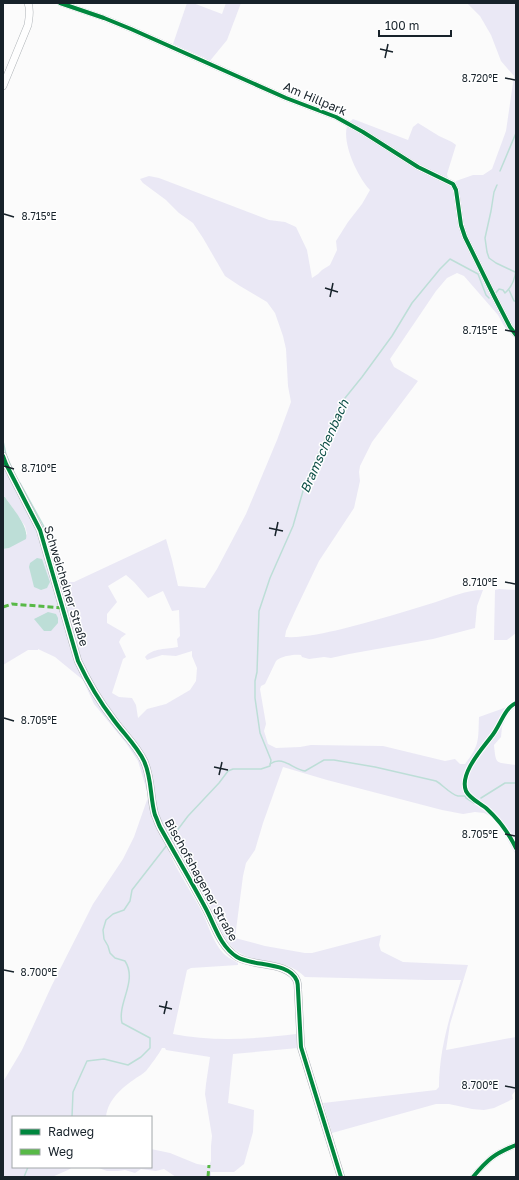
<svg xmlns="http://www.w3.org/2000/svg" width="519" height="1180" viewBox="0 0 519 1180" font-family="'Golos Text',sans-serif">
<rect width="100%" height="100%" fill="#fbfbfb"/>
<g fill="#eae8f5" fill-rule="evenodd">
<path d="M187,3H193L222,14L226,3H241L227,40L209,62L205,58L173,44Z"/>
<path d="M467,3H516V340L504,326L498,315L464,276L457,273L447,278L436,291L390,359L394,367L418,381L372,442L360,466L359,472L360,481L354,508L319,561L296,609L286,631L285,637C304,638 324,633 342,629C374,621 404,612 436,602C451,597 466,590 483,590L477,606L475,628L433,639L349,654L331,658L324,657L309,659L302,657L301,655C294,654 281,656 276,661L265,684L261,686L260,689L266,724L264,731L268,744L276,748L300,747L311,745L383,746L445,761L455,759L460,764H465C480,745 478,740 479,717L507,707L516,702V707L512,710L507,716L502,727L501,737L494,745C496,766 496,762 516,765V855L502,830L492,817L484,813L475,812L463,814L442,810L327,780L283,767L263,823L255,850L246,863L243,876L235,938L265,946L305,953H312L381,935L379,945L381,951L403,962L468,965L450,1024L446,1050L516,1037V1090L512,1095L513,1099L494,1108L484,1110L472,1109L449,1104H436L332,1133L323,1103L436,1090L439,1087C439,1050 450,1015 461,980H427L305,977C283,956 262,967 240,953C223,943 217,919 208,902C197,883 186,863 174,844L169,851L171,856C180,876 193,894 203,914C209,927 213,942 223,953C229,959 232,959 238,963V965L191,968L187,970L173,1034C213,1042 256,1039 296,1034L298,1048L233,1054L228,1103L254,1110L253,1132L244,1164L234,1172H211V1177H176L164,1169L156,1171L141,1169L135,1173L125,1170L118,1171H107L96,1167H151V1149L170,1153L197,1164L209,1166L211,1161V1146L212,1136L205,1094L206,1084L210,1057L166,1050L165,1048H162C159,1054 150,1066 146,1071C143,1074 139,1076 136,1078C122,1088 108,1099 106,1117H13V1167H73L68,1170L52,1177H3V1082L22,1050L52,985L93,904L123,859L134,837L147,800L149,798L138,761L126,743L94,704L83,680L55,657L38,649V650H28L3,665V549L9,548L27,534L25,526L5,497H3V458L37,531L57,584L66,582H74L166,539L172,560L178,586L205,588L217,569L246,514L277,440L291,402L288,386L286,349L283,336L275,313L267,302L240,286L225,276L203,238L193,223L179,213L166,200L143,183L140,179L149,176L159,178L269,220L285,222L296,227L307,250L312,278L318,274L322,270L330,265L337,250L336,241L348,222L362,204L370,190C358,177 342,144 347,126C348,123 351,121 353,119L408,140L413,127L418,123L439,136L452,142L456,145L447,174L449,183L455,187L456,181L473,175H483L492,169L506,131L514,76L501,61L491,35L480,16ZM126,575L134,582L148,598L163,591L172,611L179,610L180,636L177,639L178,647C168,649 152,648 145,657L147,660L162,655L176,656L192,651V656L197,668L196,681L190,690L166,704L147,709L138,718L136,705L132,698L119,697L112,693L123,659L126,657L119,642L121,638L126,634L107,623V614L117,602L108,586Z"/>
<path d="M499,589L516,590V633L507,640H494L495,590Z"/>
</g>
<g fill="#bdded7">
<path d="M3,497H5C12,508 29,526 26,539L9,548L3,549Z"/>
<path d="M37,558L42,559L50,582L47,588L41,590L34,587L29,567L30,563Z"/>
<path d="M48,612L56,614L58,618V623L51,631H44L34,619Z"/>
</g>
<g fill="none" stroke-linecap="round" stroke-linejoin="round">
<g stroke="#bdded7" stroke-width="1.5">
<path d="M500,171L516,133"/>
<path d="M497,185L494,192L491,211L485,238L487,252L489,258L496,263L515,272"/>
<path d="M509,290L514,301H516"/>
<path d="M495,294L499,289L503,290L505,293C512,287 515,278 516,270"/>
<path d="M3,441L6,455L15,475"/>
<path d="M20,483L48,534L64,585"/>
<path d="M270,764C283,755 292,769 305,771L324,760H334L375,767L436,781C443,785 450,794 458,796C458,796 464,796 465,796L466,798L474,803"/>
<path d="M481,798L505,783H516"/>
<path d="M170,840L188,816L219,783L228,771L233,769H261L270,766L271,760L260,733L255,698V681L257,672L259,611L270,578L293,526L305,484L341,403L362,377L392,336L412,303L440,269L450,259L478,274L486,295L489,298"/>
<path d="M72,1117L73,1092L87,1061L104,1059L128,1065L141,1057L150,1048V1038L122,1023C117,1003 138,981 125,961L115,958L110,953L108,946L104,939L103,930L106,920L113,914L124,910L130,901L132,890L167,845"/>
<path d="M24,1177L28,1167"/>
</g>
<g stroke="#b0b5b9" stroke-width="6">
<g id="street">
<path d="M60,3L104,18L131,29L286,98L336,117L363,132L418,167L453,184L456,190L461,225L465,237L494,296L510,327L516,335"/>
<path d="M473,1177C488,1159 494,1154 516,1145"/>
</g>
</g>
<g stroke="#b0b5b9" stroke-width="8">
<g id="secondary">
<path d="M3,86L28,25C29,17 31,11 28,3"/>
<path d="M3,456L6,464L40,530L78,661C88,682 99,701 113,719C123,733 137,746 144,761C152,778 150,798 155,815C157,819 158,823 160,827C175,854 191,881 206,909C215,926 220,946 237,957C253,967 289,961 297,981C298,984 298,987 298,990L301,1047L341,1177"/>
</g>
</g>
<use href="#street" stroke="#fefefe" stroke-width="5"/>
<use href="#secondary" stroke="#fefefe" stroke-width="7"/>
<g stroke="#58b947" stroke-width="3" stroke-dasharray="6 3" stroke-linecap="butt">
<path d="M3,607L12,604L63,608"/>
<path d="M208,1177L209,1165"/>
</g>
<g stroke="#fff" stroke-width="6">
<g id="cycleway">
<path d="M60,3L104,18L131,29L286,98L336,117L363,132L418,167L453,184L456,190L461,225L465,237L494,296L510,327L516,335"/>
<path d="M3,456L6,464L40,530L78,661C88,682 99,701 113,719C123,733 137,746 144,761C152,778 150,798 155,815C157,819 158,823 160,827C175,854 191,881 206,909C215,926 220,946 237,957C253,967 289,961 297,981C298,984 298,987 298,990L301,1047L341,1177"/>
<path d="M516,703C504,708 500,727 491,737C482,749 459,774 466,791C470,799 480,803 487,809C498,819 509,834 516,848"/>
<path d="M473,1177C488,1159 494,1154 516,1145"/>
</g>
</g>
<use href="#cycleway" stroke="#00873e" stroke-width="4"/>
</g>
<path fill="none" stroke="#17222a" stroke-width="1.5" d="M380,49L393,52M385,58L388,44M505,78L515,80M4,214L14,217M325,288L338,292M330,297L333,283M505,330L515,332M4,466L14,469M269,528L283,531M275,536L278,522M505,582L515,584M4,718L14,721M214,767L228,770M219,775L222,762M505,834L515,836M4,970L14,972M159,1006L172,1009M164,1014L167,1001M505,1086L515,1088"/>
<g text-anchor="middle" stroke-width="3" stroke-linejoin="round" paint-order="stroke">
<g font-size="12" fill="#17222a" stroke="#fff">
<text transform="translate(315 99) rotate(23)" y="4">Am Hillpark</text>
<text transform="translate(66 586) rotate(73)" y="4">Schweichelner Straße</text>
<text transform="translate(201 880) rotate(61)" y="4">Bischofshagener Straße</text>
</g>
<g font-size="13" font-style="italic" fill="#0d4f46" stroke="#fff">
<text transform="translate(324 446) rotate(-66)" y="5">Bramschenbach</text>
</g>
</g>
<g font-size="10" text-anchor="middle" fill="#17222a" stroke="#fff" stroke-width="3" stroke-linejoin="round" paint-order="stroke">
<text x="480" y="82">8.720°E</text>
<text x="39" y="220">8.715°E</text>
<text x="480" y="334">8.715°E</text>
<text x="39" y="472">8.710°E</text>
<text x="480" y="586">8.710°E</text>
<text x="39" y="724">8.705°E</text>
<text x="480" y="838">8.705°E</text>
<text x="39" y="976">8.700°E</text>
<text x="480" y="1089">8.700°E</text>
</g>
<rect width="519" height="1180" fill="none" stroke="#17222a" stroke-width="8"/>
<rect x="12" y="1116" width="140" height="52" fill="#ffffff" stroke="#a2a7aa"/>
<rect x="20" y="1129" width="20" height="6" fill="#00873e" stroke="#a2a7aa"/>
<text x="48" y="1136" font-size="12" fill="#17222a">Radweg</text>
<rect x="20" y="1149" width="20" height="6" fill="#58b947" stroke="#a2a7aa"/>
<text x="48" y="1156" font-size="12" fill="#17222a">Weg</text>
<path d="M379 30v6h72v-6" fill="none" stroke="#17222a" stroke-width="2"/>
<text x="385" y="30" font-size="12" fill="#17222a" stroke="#ffffff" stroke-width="3" paint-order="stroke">100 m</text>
</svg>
